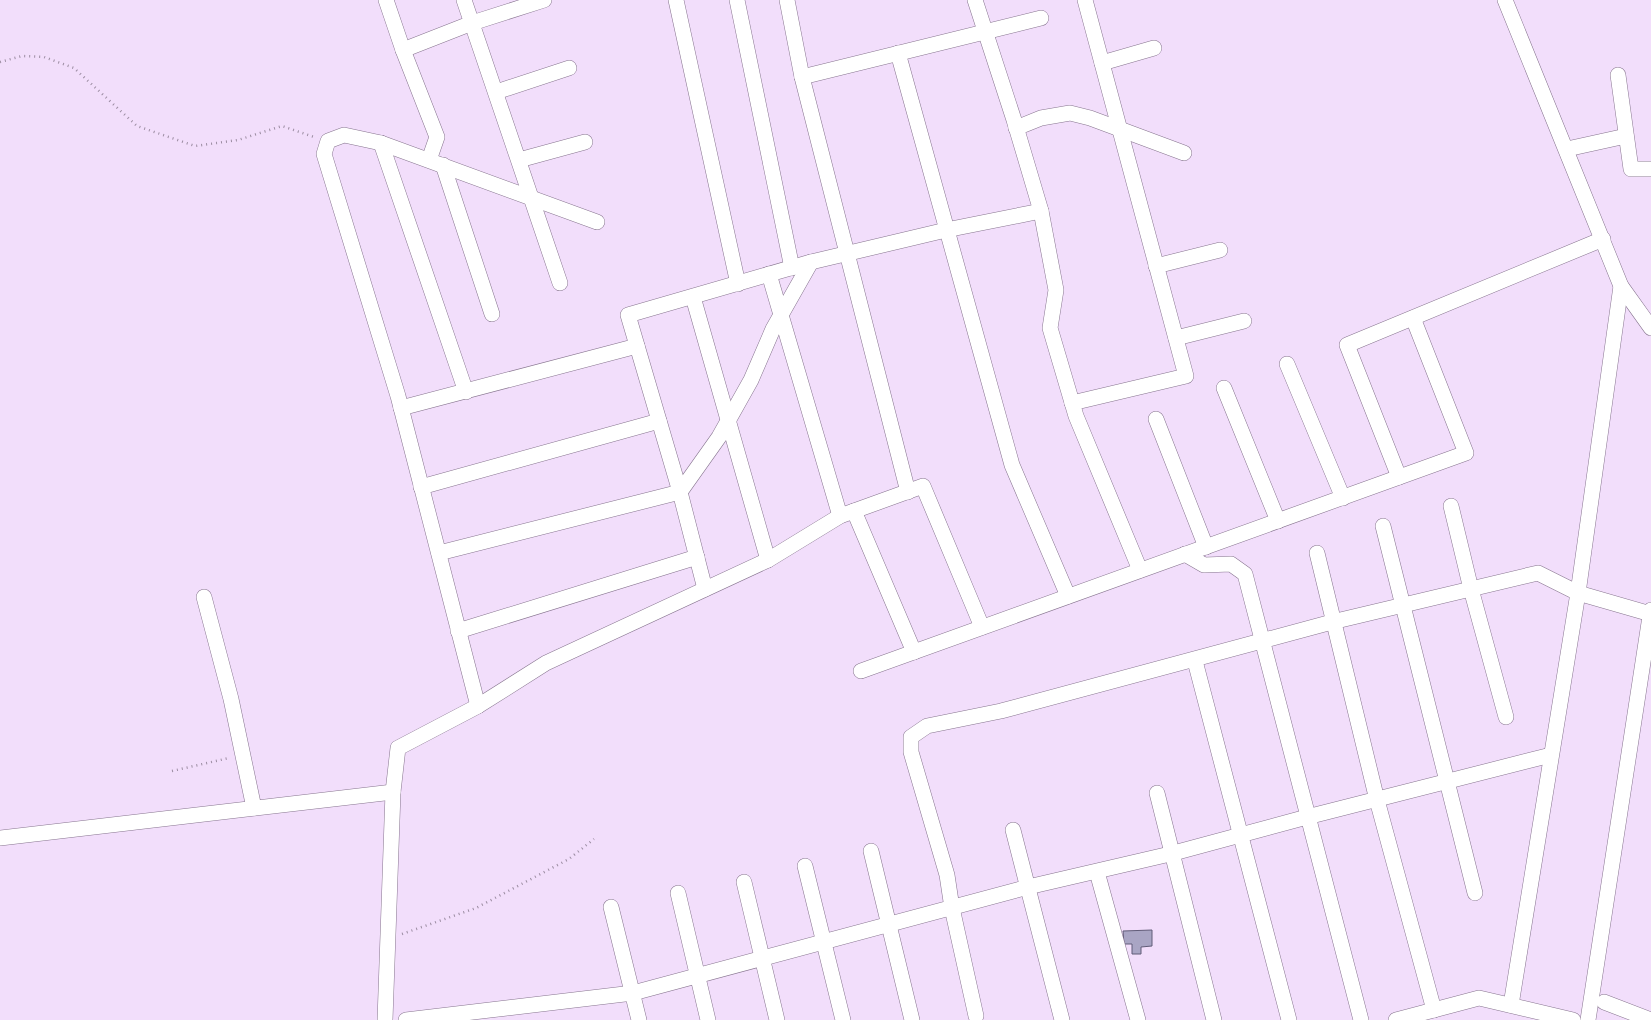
<svg xmlns="http://www.w3.org/2000/svg" width="1651" height="1020" viewBox="0 0 1651 1020" font-family="Jost,sans-serif">
<rect width="100%" height="100%" fill="#f2defb"/>
<path fill="#a9a5c4" stroke="#615c78" d="M1152,930V946L1141,947V954H1132V944H1124L1123,931Z"/>
<g fill="none" stroke-linecap="round" stroke-linejoin="round">
<g stroke="#87758f" stroke-width="16">
<g id="minor">
<path d="M386,0L403,50L437,137L429,160"/>
<path d="M464,0L560,283"/>
<path d="M676,0L738,284"/>
<path d="M737,0L792,268"/>
<path d="M787,0L802,77L908,492"/>
<path d="M975,0L1014,120L1041,211L1056,290L1050,328L1076,416L1140,570"/>
<path d="M1505,0L1621,286L1651,328"/>
<path d="M403,50L472,23L544,0"/>
<path d="M898,53L1012,465L1068,596"/>
<path d="M1102,63L1154,48"/>
<path d="M1618,75L1631,169H1651"/>
<path d="M802,77L1041,18"/>
<path d="M496,92L569,68"/>
<path d="M1016,128L1041,118L1070,113L1090,118L1184,153"/>
<path d="M381,143L466,392"/>
<path d="M1567,149L1626,136"/>
<path d="M519,160L585,142"/>
<path d="M443,165L492,314"/>
<path d="M1156,266L1220,250"/>
<path d="M769,274L840,516"/>
<path d="M693,297L768,560"/>
<path d="M1176,338L1244,321"/>
<path d="M1287,364L1343,498"/>
<path d="M1224,388L1278,521"/>
<path d="M1072,403L1186,376L1085,0"/>
<path d="M401,408L637,346"/>
<path d="M1156,419L1206,547"/>
<path d="M1399,477L1347,345L1603,239"/>
<path d="M421,487L659,421"/>
<path d="M1451,506L1471,589L1506,717"/>
<path d="M854,511L914,652"/>
<path d="M1383,526L1475,893"/>
<path d="M439,553L680,492L719,437L751,380L773,329L811,262"/>
<path d="M1317,553L1377,800L1434,1010"/>
<path d="M1185,554L1204,565L1231,564L1245,574L1361,1020"/>
<path d="M705,589L680,492L628,315L811,262L946,230L1041,211"/>
<path d="M204,597L231,699L254,808"/>
<path d="M458,631L697,557"/>
<path d="M1195,661L1289,1020"/>
<path d="M861,671L1466,453L1413,318"/>
<path d="M478,706L398,396L324,154L328,141L344,135L381,143L597,222"/>
<path d="M1157,793L1214,1020"/>
<path d="M1013,830L1062,1020"/>
<path d="M0,838L393,792"/>
<path d="M871,851L912,1020"/>
<path d="M805,866L843,1020"/>
<path d="M1097,872L1138,1020"/>
<path d="M744,882L777,1020"/>
<path d="M678,893L708,1020"/>
<path d="M611,907L639,1020"/>
<path d="M1604,1002L1651,1020"/>
<path d="M1511,1005L1578,593L1621,286"/>
<path d="M976,1016L952,908L947,875L911,752V737L927,726L1001,711L1332,622L1538,573L1578,593L1651,614"/>
<path d="M385,1020L393,792L398,748L478,706L546,663L768,560L840,516L923,486L982,627"/>
<path d="M406,1020L633,993L1028,887L1170,854L1307,817L1551,755"/>
<path d="M1396,1020L1479,998L1573,1020"/>
<path d="M1588,1020L1651,610"/>
</g>
</g>
<g stroke="#9c8da2" stroke-width="2.5" stroke-dasharray="1 4" stroke-linecap="butt">
<path d="M0,62L22,56L44,57L74,68L137,126L195,146L238,140L282,126L314,137"/>
<path d="M172,771L229,758"/>
<path d="M402,934L476,908L569,859L594,839"/>
</g>
<use href="#minor" stroke="#fff" stroke-width="15"/>
</g>
</svg>
